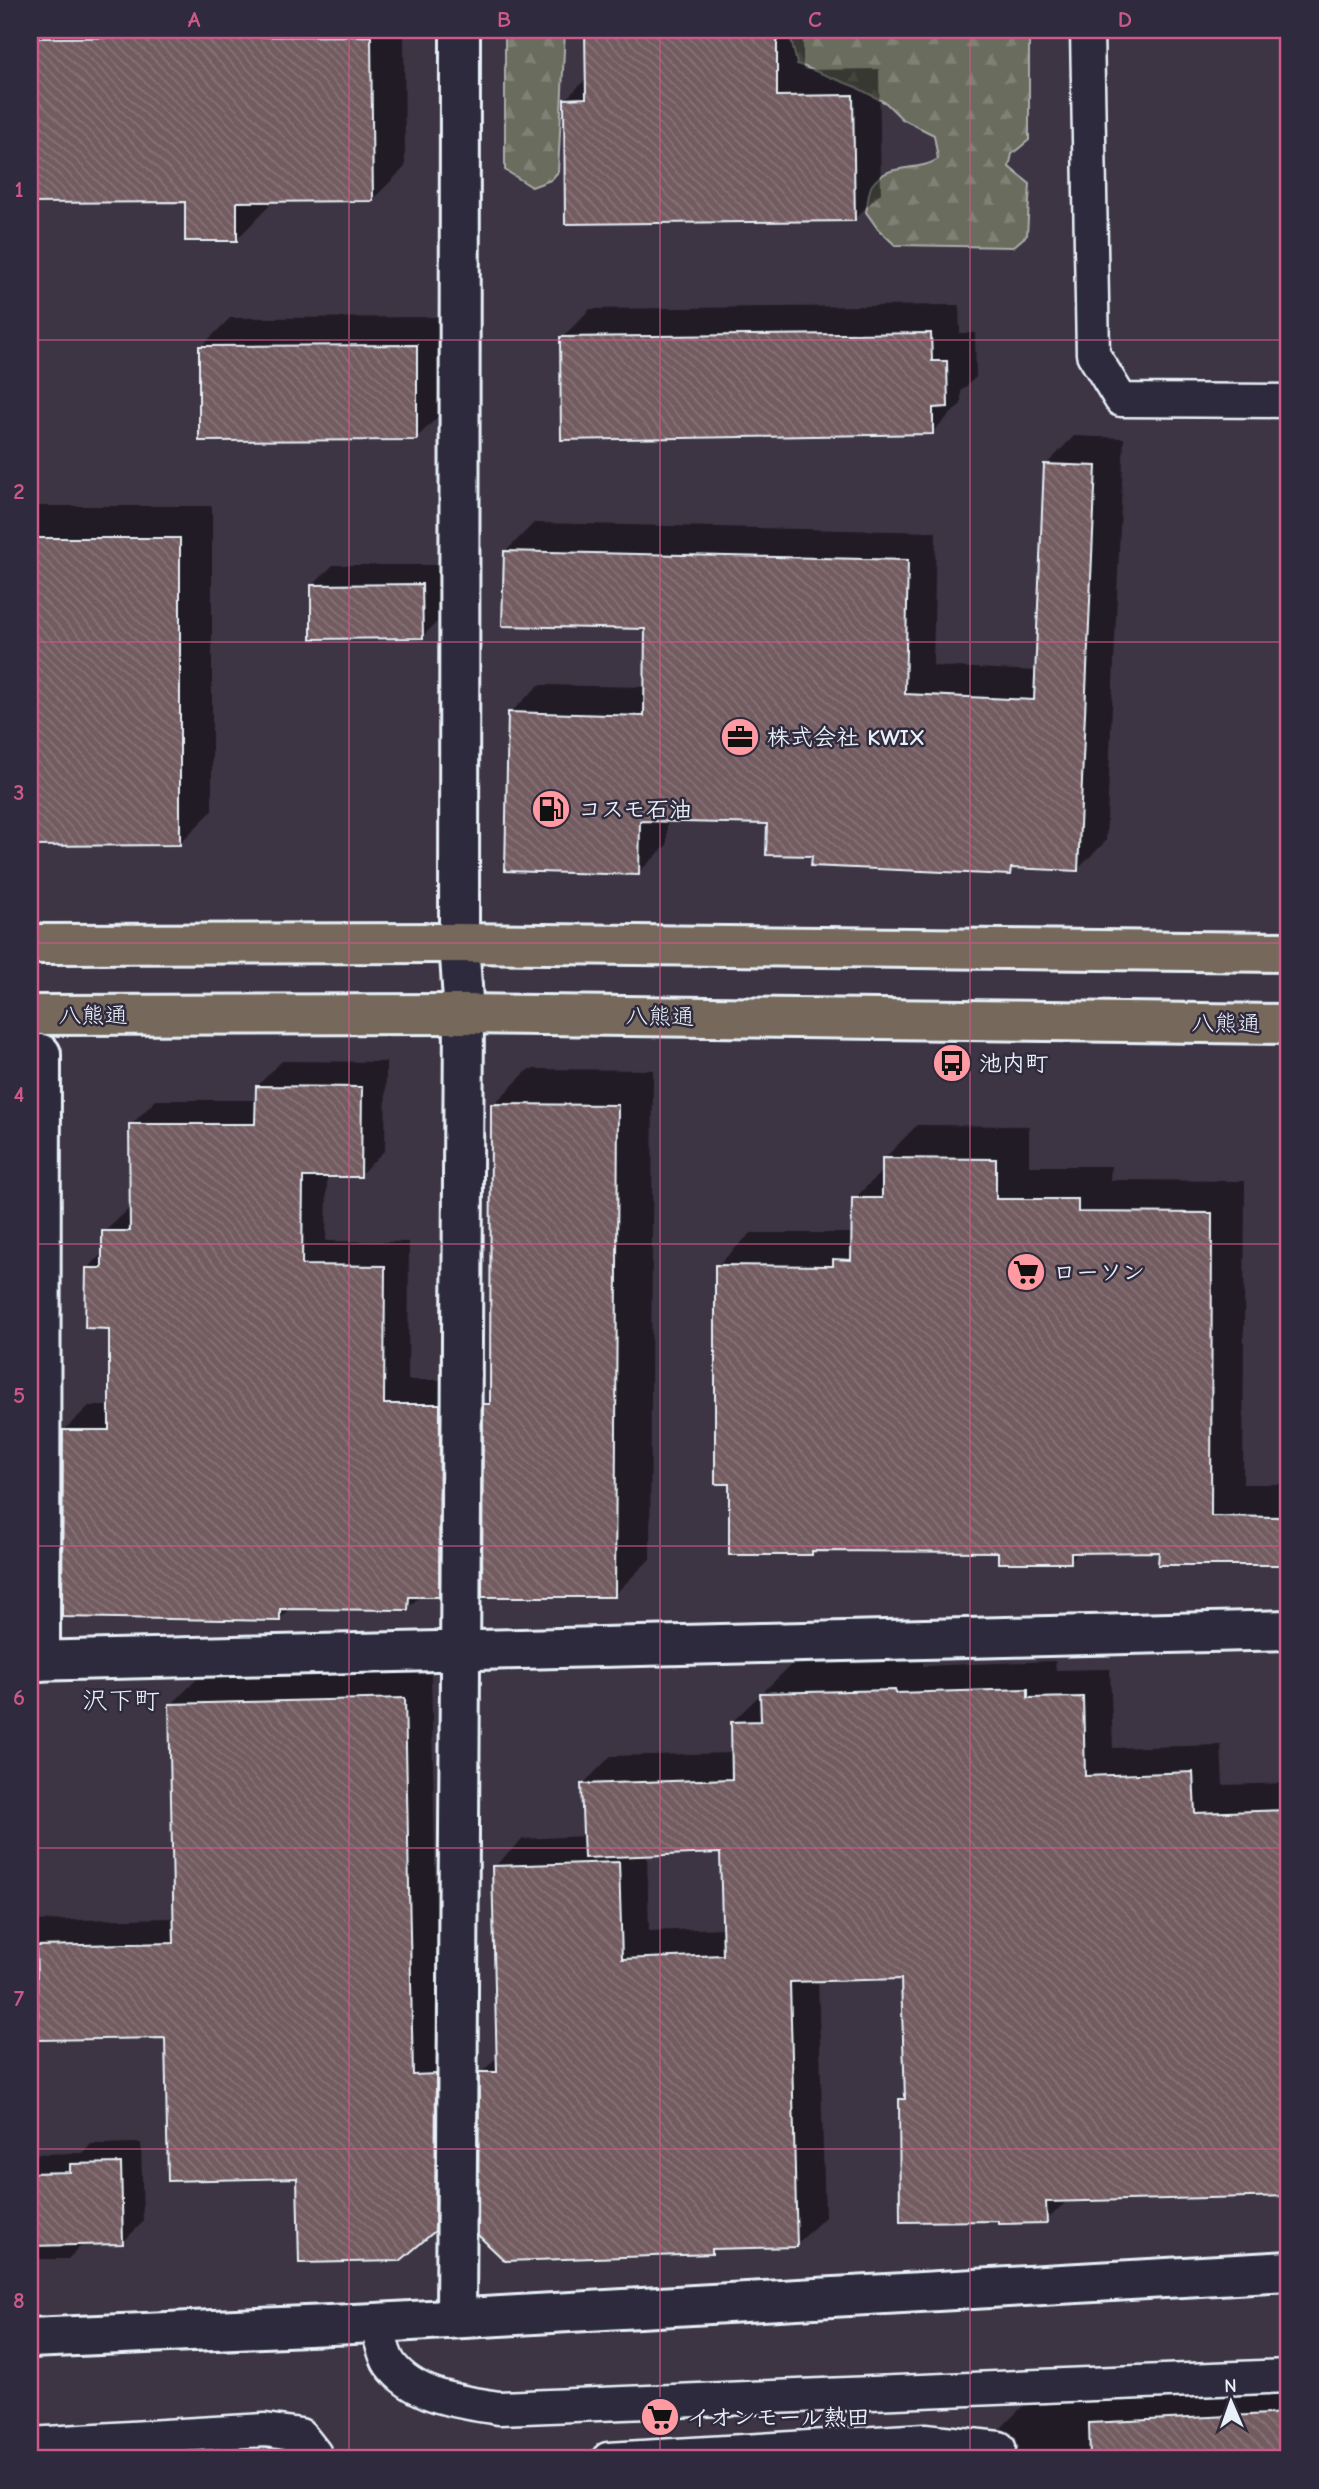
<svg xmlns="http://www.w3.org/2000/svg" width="1319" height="2489" viewBox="0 0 1319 2489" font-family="'Comic Neue','Klee One',sans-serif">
<defs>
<pattern id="forest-firs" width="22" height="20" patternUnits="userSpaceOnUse" patternTransform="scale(1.75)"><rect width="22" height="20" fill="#6b6c5d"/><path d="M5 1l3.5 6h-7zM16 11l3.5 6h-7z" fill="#808175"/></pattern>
<pattern id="building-back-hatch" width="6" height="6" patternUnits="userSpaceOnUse" patternTransform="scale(1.75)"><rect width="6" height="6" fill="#735c61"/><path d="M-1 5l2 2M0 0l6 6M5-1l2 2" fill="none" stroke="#877478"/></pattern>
</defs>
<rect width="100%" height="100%" fill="#3d3444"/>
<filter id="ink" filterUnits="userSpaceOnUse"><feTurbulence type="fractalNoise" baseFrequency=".0143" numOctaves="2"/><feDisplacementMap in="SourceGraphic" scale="14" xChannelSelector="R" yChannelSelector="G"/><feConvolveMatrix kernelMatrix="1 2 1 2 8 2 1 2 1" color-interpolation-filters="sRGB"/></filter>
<g filter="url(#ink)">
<g fill="url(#forest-firs)" stroke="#aaaeaa" stroke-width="2">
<path d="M505,30H565L558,172L551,180L532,187L505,170Z"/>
<path d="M789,30H1019L1029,40V140L1012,154L1009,167L1030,184L1027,235L1013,247L895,245L878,229L866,212C868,205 868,191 872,185C889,161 917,173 938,159L934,135L902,119L886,103L856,87L797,64Z"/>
</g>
<g fill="#0007" fill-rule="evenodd">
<path d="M30,30H404L405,167L372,200H269V206L237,239L186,200L30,201Z"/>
<path d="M587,30H803V70L879,69L881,193L854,219L566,99L587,78Z"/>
<path d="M959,305L960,333H975L976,377L961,391V404L932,432L562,338L590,309Z"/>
<path d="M445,317V410L416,438L201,347L230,318Z"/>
<path d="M1074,436L1124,438L1106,841L1077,870L1016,866L1010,873L813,854L769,822L667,820V845L638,873L510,713L539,685L646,687L647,627L506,551L534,523L936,532L933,666L1037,671L1046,465Z"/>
<path d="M30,506H212V811L180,843L30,844Z"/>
<path d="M333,565H441L442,617L422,637L313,585Z"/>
<path d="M282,1061L386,1062L385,1150L360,1175H327L326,1241L409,1242L408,1380H464L463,1570L438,1595H421L408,1608L291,1607L279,1620L64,1430L89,1406H111V1327L87,1269L104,1252V1232L131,1207V1125L156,1100H257V1086Z"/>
<path d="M529,1069L653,1070L650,1559L614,1595L485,1405L492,1398L493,1105Z"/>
<path d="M917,1125L1029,1126V1166H1111L1110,1180L1245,1181L1243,1484H1289V1595H1287V1563L1161,1551H1080L1070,1561L1000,1551L815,1549L811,1553L731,1482L717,1266L751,1233H853L854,1199L884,1169V1159Z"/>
<path d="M1055,1661L1056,1670L1110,1669L1113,1748L1221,1745L1223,1785L1289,1783V2195L1068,2200L1046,2221L900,2100L906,2094L903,1977L818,1979L825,2217L796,2245L716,2247L711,2252L481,2073L498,2056L494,1867L523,1839L585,1836L583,1784L611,1756L733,1753L732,1722L791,1665L923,1662V1666ZM722,1851L724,1928L649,1931L647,1854Z"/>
<path d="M431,1672L439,2049L461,2202L433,2230L299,2177L167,2036L30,2039V1921L175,1918L171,1705L198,1678Z"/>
<path d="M141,2143L143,2222L123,2242L84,2243L68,2259H30V2156L32,2154L83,2153L91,2144Z"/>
<path d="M1289,2380V2459H1009L1019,2449L1017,2439L1011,2432L1001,2428L1036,2393Z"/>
</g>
<g fill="url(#building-back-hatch)" stroke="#e8f1f8" stroke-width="2">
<path d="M585,30L777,32V96L853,95L855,221L565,224L564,99L586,98Z"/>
<path d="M371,36L373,201L237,202V241H185V202L30,203V38Z"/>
<path d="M931,333L932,361H947L948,407L933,408V434L561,440L560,337Z"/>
<path d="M417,345V440L199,441V346Z"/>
<path d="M1044,464L1096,466L1078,871L1011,868L1010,875L811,866L812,856L766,855L767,824L640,821L639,875L505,871L508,712L644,716L645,629L502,626L504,551L908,560L905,694L1034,700Z"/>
<path d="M30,538H180V845L30,846Z"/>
<path d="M422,584L423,638L311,639V585Z"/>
<path d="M256,1086L362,1087L361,1177H303L302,1265L385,1266L384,1404H440L439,1597H409L408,1610L280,1609V1621L62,1617L63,1430H109V1329L85,1328L86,1268H102V1231H130L129,1124H255Z"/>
<path d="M491,1104L618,1105L615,1597H482L483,1404H490Z"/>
<path d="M882,1158L996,1159V1199H1078V1212L1212,1213L1211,1516L1289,1517V1565H1158L1159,1552L1071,1553V1563H998V1552L812,1551V1555H729V1484H715V1265L833,1266V1259L851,1260L852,1198H882Z"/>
<path d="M1028,1689V1698L1083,1697L1085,1776L1193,1772L1195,1813L1289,1810V2196L1046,2202L1047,2223L998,2224V2221L900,2222L899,2099H905L901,1979L790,1982L797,2247L712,2249V2254L505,2261L478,2235L479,2072H497L492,1866L619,1862L622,1959L723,1955L720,1853L584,1858L581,1784L732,1779L731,1722L761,1721L760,1693L895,1690L896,1693Z"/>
<path d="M405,1698L413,2075L436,2074L435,2231L400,2261L299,2263L297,2178L168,2181L165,2038L39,2040L36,1946L174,1943L169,1704Z"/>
<path d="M121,2163L123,2244L30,2246V2173L70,2172V2164Z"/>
<path d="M1289,2413V2459H1090L1089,2423Z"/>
</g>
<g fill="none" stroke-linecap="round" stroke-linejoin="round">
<g stroke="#e8f1f8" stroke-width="37">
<g id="lane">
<path d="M1087,30L1093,354L1121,400L1289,401"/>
<path d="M376,2323C380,2335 383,2354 390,2364C414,2397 461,2402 499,2408L1289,2376"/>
<path d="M30,2444L265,2430L300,2435L315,2454L316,2459"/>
<path d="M608,2459L925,2440L999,2448"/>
</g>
</g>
<g stroke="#e8f1f8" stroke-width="44">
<g id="street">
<path d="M30,1661L1289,1630"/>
<path d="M40,1661L41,1054"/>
<path d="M456,2318L464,1014L459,943L460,30"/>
<path d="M30,2338L376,2323L1289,2271"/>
</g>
</g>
<g stroke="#e8f1f8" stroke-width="44">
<g id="primary">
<path d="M30,944L459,943L1289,952"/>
<path d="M30,1015L464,1014L1289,1024"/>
</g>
</g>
<use href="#lane" stroke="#2f2a3d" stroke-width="32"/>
<use href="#street" stroke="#2f2a3d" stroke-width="38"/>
<use href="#primary" stroke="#76695c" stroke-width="38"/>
</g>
</g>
<path fill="none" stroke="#cd598a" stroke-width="2" stroke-opacity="0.55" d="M349,30V2459M660,30V2459M970,30V2459M30,340H1289M30,642H1289M30,943H1289M30,1244H1289M30,1546H1289M30,1848H1289M30,2149H1289"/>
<defs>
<g id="office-disc" transform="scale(2.0125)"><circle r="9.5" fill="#ff9aa2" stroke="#2f2a3d"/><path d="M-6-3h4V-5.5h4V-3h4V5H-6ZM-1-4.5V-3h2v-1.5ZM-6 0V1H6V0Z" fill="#111"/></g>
<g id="fuel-disc" transform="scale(2.0125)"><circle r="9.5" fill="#ff9aa2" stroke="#2f2a3d"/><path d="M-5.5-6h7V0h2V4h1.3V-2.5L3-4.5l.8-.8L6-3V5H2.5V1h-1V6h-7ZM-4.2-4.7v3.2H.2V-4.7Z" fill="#111"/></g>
<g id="bus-disc" transform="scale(2.0125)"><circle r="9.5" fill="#ff9aa2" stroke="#2f2a3d"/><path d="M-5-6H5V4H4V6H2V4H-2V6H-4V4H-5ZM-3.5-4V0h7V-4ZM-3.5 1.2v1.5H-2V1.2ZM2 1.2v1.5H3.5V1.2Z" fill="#111"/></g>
<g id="supermarket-disc" transform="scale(2.0125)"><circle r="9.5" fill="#ff9aa2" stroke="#2f2a3d"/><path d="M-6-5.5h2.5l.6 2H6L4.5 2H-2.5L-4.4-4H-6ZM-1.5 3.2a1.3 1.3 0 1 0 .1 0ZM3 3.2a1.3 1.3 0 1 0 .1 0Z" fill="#111"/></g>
</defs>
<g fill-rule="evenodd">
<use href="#office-disc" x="740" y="737"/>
<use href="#fuel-disc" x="551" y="809"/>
<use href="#bus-disc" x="952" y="1063"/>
<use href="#supermarket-disc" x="1026" y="1272"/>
<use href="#supermarket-disc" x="660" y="2417"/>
</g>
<g text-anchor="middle" stroke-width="5" stroke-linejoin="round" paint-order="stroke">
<g font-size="23" font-weight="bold" fill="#e8f1f8" stroke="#2f2a3d" text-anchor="start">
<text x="767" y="745">株式会社 KWIX</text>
<text x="578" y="817">コスモ石油</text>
<text x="979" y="1071">池内町</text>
<text x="1053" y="1280">ローソン</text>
<text x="687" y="2425">イオンモール熱田</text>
</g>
<g font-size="23" fill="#e8f1f8" stroke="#2f2a3d">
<text x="93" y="1023">八熊通</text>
<text transform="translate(660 1016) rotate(1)" y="8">八熊通</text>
<text transform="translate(1226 1023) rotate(1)" y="8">八熊通</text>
</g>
<g font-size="26" fill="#e8f1f8" stroke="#2f2a3d">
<text x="121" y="1709">沢下町</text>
</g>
</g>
<rect width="1319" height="2489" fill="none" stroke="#2f2a3d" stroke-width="77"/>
<g transform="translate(1231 2402) rotate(358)" stroke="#2f2a3d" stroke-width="5" paint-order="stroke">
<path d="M0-5L12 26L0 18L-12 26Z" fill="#e8f1f8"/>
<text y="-10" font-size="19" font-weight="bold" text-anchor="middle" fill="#e8f1f8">N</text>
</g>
<rect x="38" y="38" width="1242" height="2412" fill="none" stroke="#cd598a" stroke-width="2.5"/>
<g font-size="23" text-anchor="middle" font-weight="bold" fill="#cd598a">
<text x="194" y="27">A</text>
<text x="504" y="27">B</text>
<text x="815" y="27">C</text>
<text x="1125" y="27">D</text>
<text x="19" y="197">1</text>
<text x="19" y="499">2</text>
<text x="19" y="800">3</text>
<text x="19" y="1102">4</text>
<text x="19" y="1403">5</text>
<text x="19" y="1705">6</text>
<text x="19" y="2006">7</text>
<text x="19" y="2308">8</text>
</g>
</svg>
